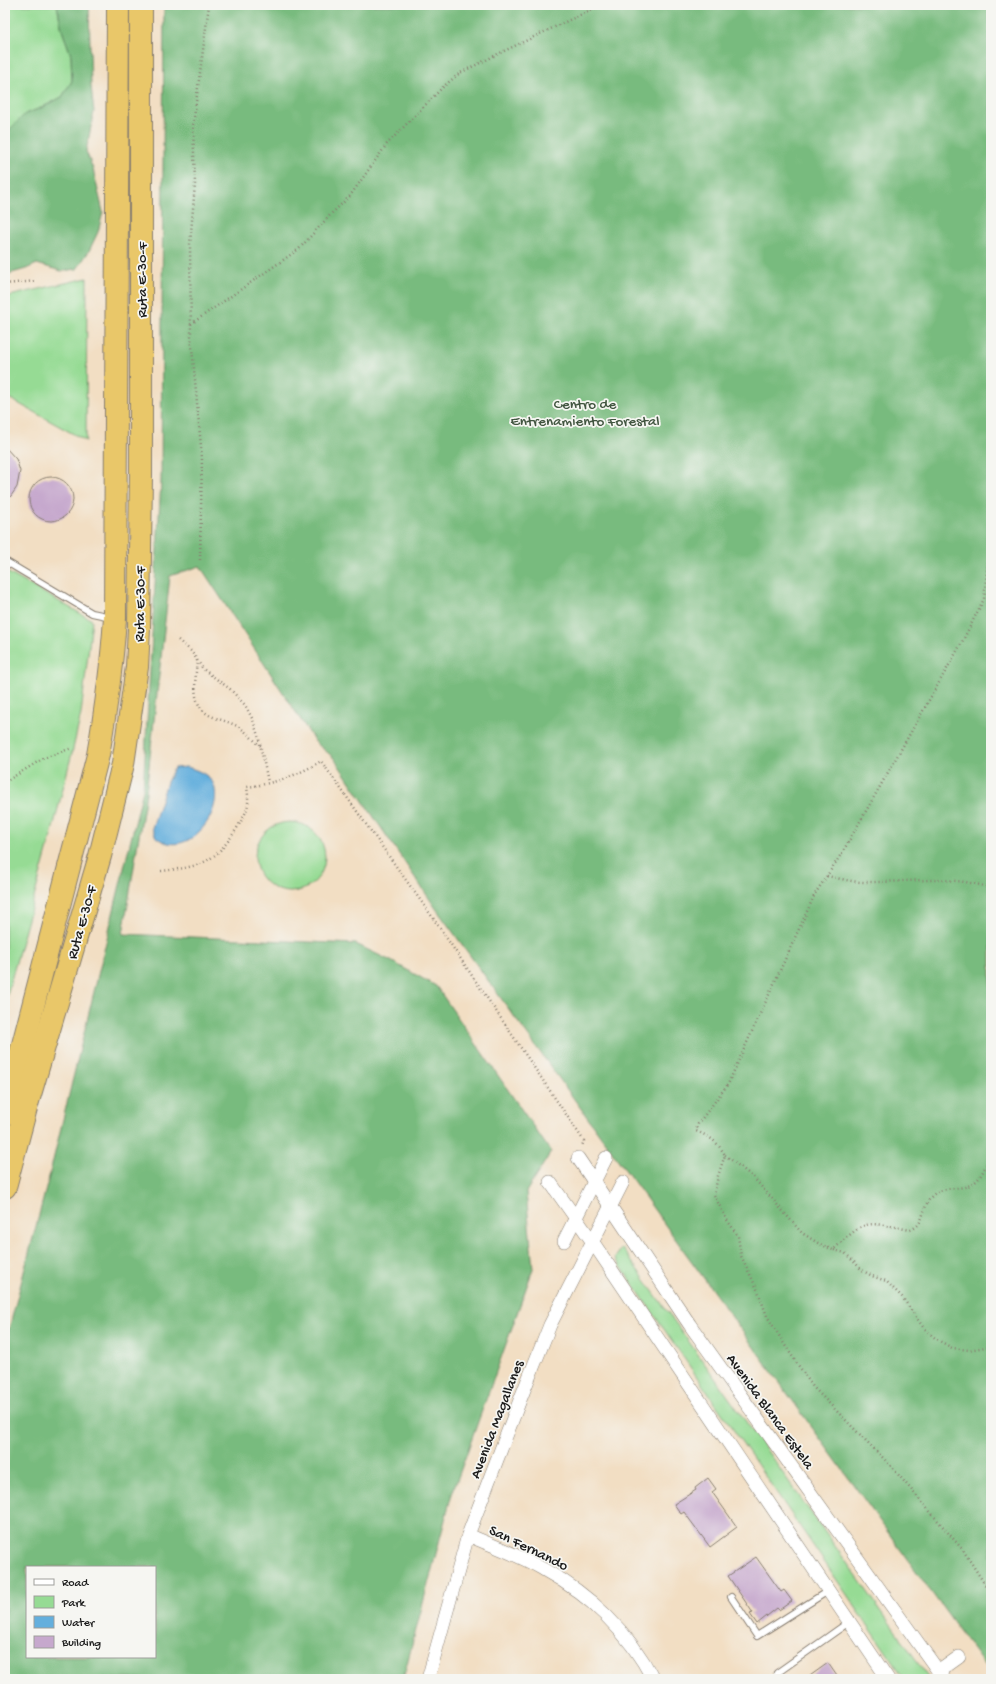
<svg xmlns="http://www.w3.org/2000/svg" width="996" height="1684" viewBox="0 0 996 1684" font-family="'Gochi Hand',sans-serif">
<rect width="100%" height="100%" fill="#f6f6f2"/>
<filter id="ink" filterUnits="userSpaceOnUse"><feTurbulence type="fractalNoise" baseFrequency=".025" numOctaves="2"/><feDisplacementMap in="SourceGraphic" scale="8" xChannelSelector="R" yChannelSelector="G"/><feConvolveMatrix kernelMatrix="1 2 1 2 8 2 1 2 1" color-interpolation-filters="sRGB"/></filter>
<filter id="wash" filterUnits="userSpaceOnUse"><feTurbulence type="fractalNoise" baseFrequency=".012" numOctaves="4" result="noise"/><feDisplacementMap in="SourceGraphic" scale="16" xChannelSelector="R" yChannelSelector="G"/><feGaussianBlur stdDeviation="0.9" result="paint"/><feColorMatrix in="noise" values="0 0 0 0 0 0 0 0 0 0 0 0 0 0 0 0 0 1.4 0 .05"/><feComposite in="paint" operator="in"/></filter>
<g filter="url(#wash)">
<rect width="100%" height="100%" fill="#f2dec3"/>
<g fill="#96db94" stroke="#597c58">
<path d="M5,5H57L62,30L71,55L72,81L62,97L41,108L25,114L10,129L5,142Z"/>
<path d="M87,278L86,441L5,396V297Z"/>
<path d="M5,571L92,620L81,714L73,749L50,840L5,1002Z"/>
<circle cx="290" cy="857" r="35"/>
<path d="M622,1248L927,1675L930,1679H905L615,1258Z"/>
</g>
<g fill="#78bb7e" stroke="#4a6c4d" fill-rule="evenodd">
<path d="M57,5H89L91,86L94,112L86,151L93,169L103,212L98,232L89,251L77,269L61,271L37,264L26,269L5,275V142L10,129L25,114L41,108L62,97L72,81L71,55L62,30Z"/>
<path d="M164,5H991V1671L987,1669L437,910L333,757L316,743L200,566L170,576L146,793L123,934L356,944L391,961L436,986L551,1152L526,1192L533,1269L451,1497L403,1679H5V1344L49,1177L143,790L161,481ZM27,1567H155V1657H27Z"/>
</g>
<path fill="#64afdd" stroke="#40667c" d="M187,767C197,770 208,774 213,783C226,811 187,862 156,837L152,828L167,782L174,768Z"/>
<g id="blocks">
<g fill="#c6a8cd">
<path d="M5,447L16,459L20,471L17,487L11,496L5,501Z"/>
<circle cx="51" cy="499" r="22"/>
<path d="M708,1478L716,1489L712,1492L737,1527L710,1547L684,1512L681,1514L674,1504L696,1490L695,1488Z"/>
<path d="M756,1557L781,1592L784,1590L792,1601L779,1610L777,1608L757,1624L750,1614L753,1613L728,1576Z"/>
<path d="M828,1663L839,1679H808L807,1678Z"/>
</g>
</g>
</g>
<g filter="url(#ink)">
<use href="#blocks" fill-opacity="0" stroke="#877d70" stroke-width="1"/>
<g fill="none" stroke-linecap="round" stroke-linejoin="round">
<g stroke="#877d70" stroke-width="8">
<g id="lane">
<path d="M5,561L92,613L111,617"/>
<path d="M731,1597L757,1636L828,1591"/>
<path d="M777,1673L849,1622"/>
</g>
</g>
<g stroke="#877d70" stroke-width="14">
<g id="street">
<path d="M578,1158L690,1325L944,1679"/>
<path d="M550,1182L592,1241L888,1679"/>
<path d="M564,1241L606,1158"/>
<path d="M468,1535C493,1546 519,1555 543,1569C589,1594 629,1632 653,1679"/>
<path d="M938,1672L959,1657"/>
<path d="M428,1679L468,1535L520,1400L550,1325L623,1182"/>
</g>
</g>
<g stroke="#877d70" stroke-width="24">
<g id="highway">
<path d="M5,1114L98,755C106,709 112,664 115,618L118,5"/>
<path d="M5,1187L26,1108L100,856L123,764L137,667L139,629L141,474V5"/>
</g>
</g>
<g stroke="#877d70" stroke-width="2.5" stroke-dasharray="1 3" stroke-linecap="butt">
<path d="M5,284L36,281"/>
<path d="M191,324L299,249L332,213L350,196L387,144L444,86L460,73L502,52L601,5"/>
<path d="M991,534L984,599L961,644L874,797L842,853L815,894L728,1084L698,1124L696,1131C710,1137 717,1141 725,1155L718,1176L714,1195L727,1220L738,1236L741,1256L758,1291L767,1316L786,1347L813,1387L890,1465L963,1550L991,1594"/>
<path d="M200,560L202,458L191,336L190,245L195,184L193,125L209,5"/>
<path d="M178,640L191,651L203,669L230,689L245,705L253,720L259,739L268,782"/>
<path d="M197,660C196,679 189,706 211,716C220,720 230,722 239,727C247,732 253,740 261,746"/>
<path d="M5,782L44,758L72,748"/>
<path d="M161,871C201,867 215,863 237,828C247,811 250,808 247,787C273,784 299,775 321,761L433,918L584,1141L582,1146"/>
<path d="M827,876C838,878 851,882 863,882C907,883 948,874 991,888"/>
<path d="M725,1155L753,1177L802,1233L818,1243L833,1250C842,1242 854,1229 866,1225C877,1222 899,1228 910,1230C913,1229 916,1227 918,1225C924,1217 924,1205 931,1197C942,1184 961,1192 974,1183C983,1176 984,1166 991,1158"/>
<path d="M834,1250L845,1253L862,1270L872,1276L886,1281L902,1297L923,1327L936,1339L952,1348L969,1350L991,1346"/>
<path d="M988,1346L991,1354"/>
</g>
<use href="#lane" stroke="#fff" stroke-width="6"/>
<use href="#street" stroke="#fff" stroke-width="13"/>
<use href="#highway" stroke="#e9c769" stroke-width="22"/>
</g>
</g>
<g text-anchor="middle" stroke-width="3.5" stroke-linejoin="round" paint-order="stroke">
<g font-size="15" fill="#1c1c1c" stroke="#f6f6f2">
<text transform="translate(141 280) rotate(-90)" y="5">Ruta E-30-F</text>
<text transform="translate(139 604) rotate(-89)" y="5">Ruta E-30-F</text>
<text transform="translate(81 922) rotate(-74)" y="5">Ruta E-30-F</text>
<text transform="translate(771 1411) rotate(54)" y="5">Avenida Blanca Estela</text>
<text transform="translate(496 1419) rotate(-69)" y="5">Avenida Magallanes</text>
<text transform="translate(529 1547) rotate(26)" y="5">San Fernando</text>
</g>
<g font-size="15" fill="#415540" stroke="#f6f6f2">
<text x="585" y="408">Centro de<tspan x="585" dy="17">Entrenamiento Forestal</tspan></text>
</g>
</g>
<rect width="996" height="1684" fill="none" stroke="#f6f6f2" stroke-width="20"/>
<rect x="26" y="1566" width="130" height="92" fill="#f6f6f2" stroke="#9f9f9c"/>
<rect x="34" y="1579" width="20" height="6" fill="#ffffff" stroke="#9f9f9c"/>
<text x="62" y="1586" font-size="12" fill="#1c1c1c">Road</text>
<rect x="34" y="1596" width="20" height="12" fill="#96db94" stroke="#9f9f9c"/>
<text x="62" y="1606" font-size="12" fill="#1c1c1c">Park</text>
<rect x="34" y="1616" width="20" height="12" fill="#64afdd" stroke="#9f9f9c"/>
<text x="62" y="1626" font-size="12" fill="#1c1c1c">Water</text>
<rect x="34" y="1636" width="20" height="12" fill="#c6a8cd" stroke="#9f9f9c"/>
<text x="62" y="1646" font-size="12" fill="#1c1c1c">Building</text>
</svg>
